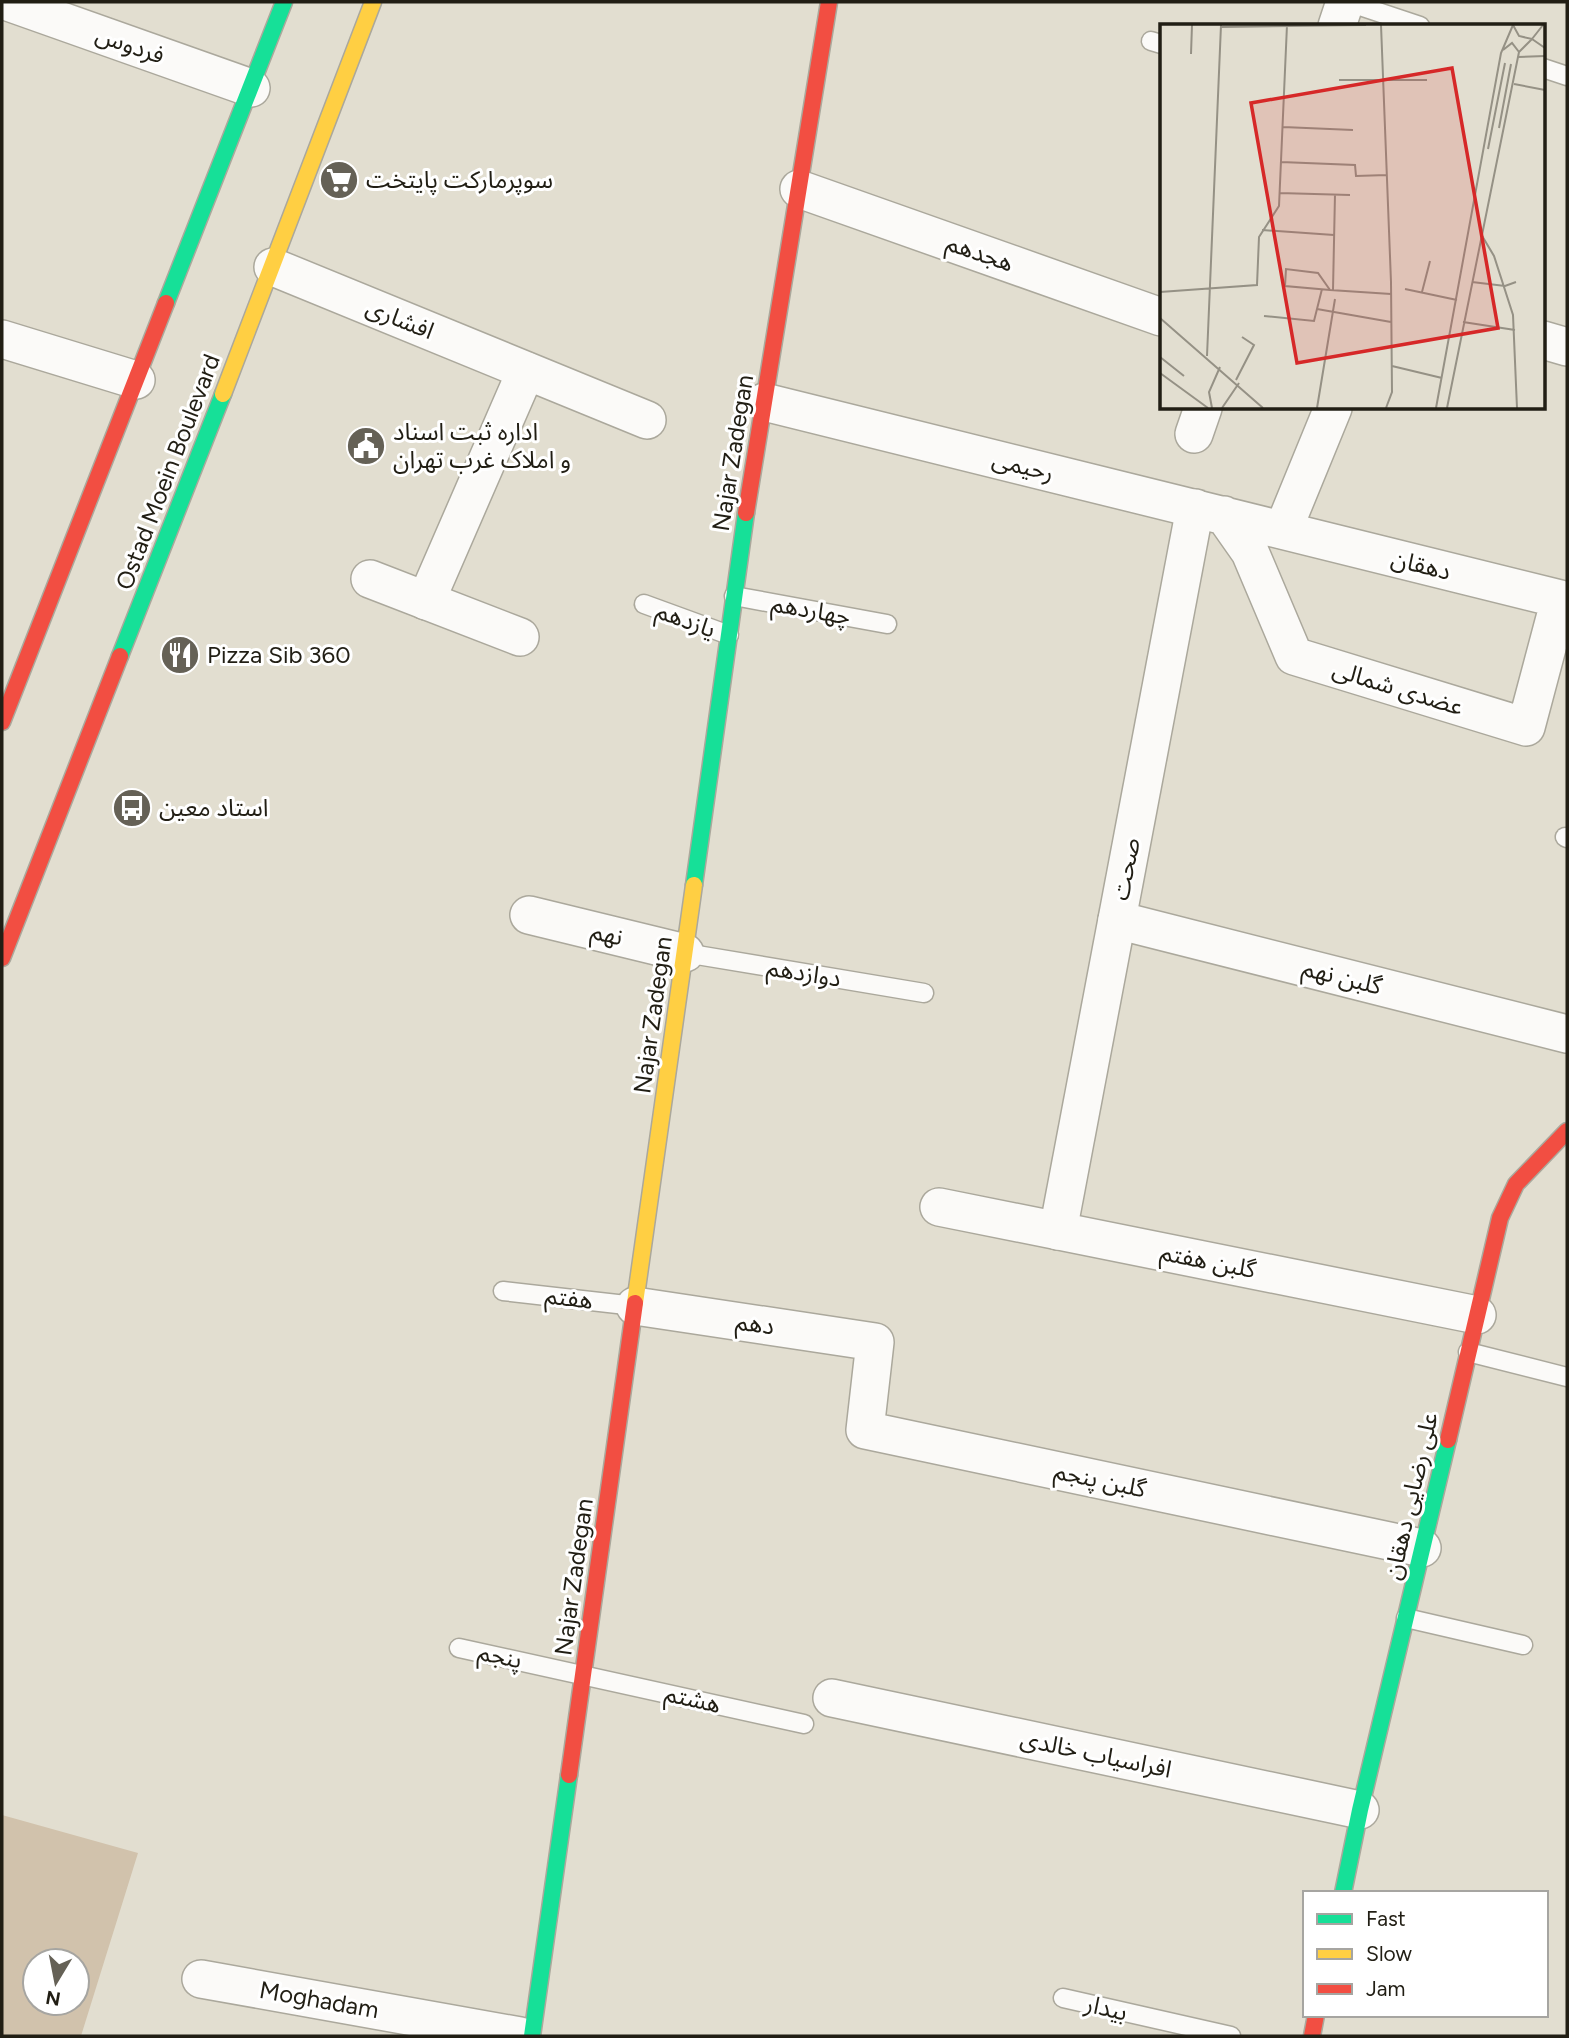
<svg xmlns="http://www.w3.org/2000/svg" width="1569" height="2038" viewBox="0 0 1569 2038" font-family="Figtree,'Noto Sans Arabic',sans-serif">
<rect width="100%" height="100%" fill="#e2ded0"/>
<path fill="#d1c2ac" fill-rule="evenodd" d="M2,1815L138,1853L81,2036H2ZM35,1961H77V2003H35Z"/>
<g fill="none" stroke-linecap="round" stroke-linejoin="round">
<g stroke="#aba89c" stroke-width="21">
<g id="lane">
<path d="M1348,2L1420,26"/>
<path d="M1151,41L1161,44"/>
<path d="M1543,68L1567,76"/>
<path d="M734,596L887,624"/>
<path d="M644,604L729,635"/>
<path d="M1565,837L1567,838"/>
<path d="M685,953L924,993"/>
<path d="M503,1291L635,1306"/>
<path d="M1468,1352L1567,1377"/>
<path d="M1406,1618L1523,1645"/>
<path d="M459,1648L804,1724"/>
<path d="M1063,1998L1231,2036"/>
</g>
</g>
<g stroke="#aba89c" stroke-width="40">
<g id="street">
<path d="M8,2L251,88"/>
<path d="M1337,26L1345,2"/>
<path d="M799,189L1161,317"/>
<path d="M273,267L647,420"/>
<path d="M2,339L136,380"/>
<path d="M1543,340L1567,347"/>
<path d="M764,402L1560,599L1526,727L1294,656L1250,552L1224,515"/>
<path d="M1194,434L1203,408"/>
<path d="M1283,530L1333,408"/>
<path d="M370,579L520,637"/>
<path d="M426,601L526,371"/>
<path d="M529,915L685,953"/>
<path d="M1117,920L1567,1034"/>
<path d="M939,1207L1477,1315"/>
<path d="M1058,1231L1195,508"/>
<path d="M635,1306L875,1342L865,1430L1422,1548"/>
<path d="M832,1698L1360,1810"/>
<path d="M201,1979L520,2036"/>
</g>
</g>
<g stroke="#aba89c" stroke-width="19">
<g id="fast">
<path d="M166,303L284,2"/>
<path d="M120,656L223,394"/>
<path d="M694,885L746,513"/>
<path d="M1343,1893L1360,1810L1448,1440"/>
<path d="M532,2036L569,1775"/>
</g>
</g>
<g stroke="#aba89c" stroke-width="19">
<g id="slow">
<path d="M223,394L373,2"/>
<path d="M635,1303L694,885"/>
</g>
</g>
<g stroke="#aba89c" stroke-width="19">
<g id="jam">
<path d="M746,513L829,2"/>
<path d="M2,722L166,303"/>
<path d="M2,958L120,656"/>
<path d="M1448,1440L1500,1218L1516,1184L1567,1131"/>
<path d="M569,1775L635,1303"/>
<path d="M1312,2036L1316,2015"/>
</g>
</g>
<use href="#lane" stroke="#fbfaf8" stroke-width="18"/>
<use href="#street" stroke="#fbfaf8" stroke-width="37"/>
<use href="#fast" stroke="#16e098" stroke-width="16"/>
<use href="#slow" stroke="#ffcf43" stroke-width="16"/>
<use href="#jam" stroke="#f24e42" stroke-width="16"/>
</g>
<defs>
<g id="supermarket-disc" transform="scale(2.0125)"><circle r="9.5" fill="#656156" stroke="#fff"/><path d="M-6-5.5h2.5l.6 2H6L4.5 2H-2.5L-4.4-4H-6ZM-1.5 3.2a1.3 1.3 0 1 0 .1 0ZM3 3.2a1.3 1.3 0 1 0 .1 0Z" fill="#fff"/></g>
<g id="civic-disc" transform="scale(2.0125)"><circle r="9.5" fill="#656156" stroke="#fff"/><path d="M-.6-6.5H3V-4.5H.6V-3L4-1V1h2V6H-6V1h2V-1L-.6-3ZM-1.2 2.5V6h2.4V2.5Z" fill="#fff"/></g>
<g id="restaurant-disc" transform="scale(2.0125)"><circle r="9.5" fill="#656156" stroke="#fff"/><path d="M-5-6h1v4h1v-4h1v4h1v-4h1v5L-1.5 .5V6h-2V.5L-5-1ZM5-6V6H3V1.5H1.5Q1.5-4 5-6Z" fill="#fff"/></g>
<g id="bus-disc" transform="scale(2.0125)"><circle r="9.5" fill="#656156" stroke="#fff"/><path d="M-5-6H5V4H4V6H2V4H-2V6H-4V4H-5ZM-3.5-4V0h7V-4ZM-3.5 1.2v1.5H-2V1.2ZM2 1.2v1.5H3.5V1.2Z" fill="#fff"/></g>
</defs>
<g fill-rule="evenodd">
<use href="#supermarket-disc" x="339" y="180"/>
<use href="#civic-disc" x="366" y="446"/>
<use href="#restaurant-disc" x="180" y="655"/>
<use href="#bus-disc" x="132" y="808"/>
</g>
<g text-anchor="middle" stroke-width="6" stroke-linejoin="round" paint-order="stroke">
<g font-size="24" fill="#211e14" stroke="#fff">
<text transform="translate(130 45) rotate(19)" y="8">فردوس</text>
<text transform="translate(980 253) rotate(19)" y="8">هجدهم</text>
<text transform="translate(400 319) rotate(22)" y="8">افشاری</text>
<text transform="translate(733 453) rotate(-81)" y="8">Najar Zadegan</text>
<text transform="translate(1023 466) rotate(14)" y="8">رحیمی</text>
<text transform="translate(168 472) rotate(-69)" y="8">Ostad Moein Boulevard</text>
<text transform="translate(1421 565) rotate(14)" y="8">دهقان</text>
<text transform="translate(811 610) rotate(10)" y="8">چهاردهم</text>
<text transform="translate(686 620) rotate(20)" y="8">یازدهم</text>
<text transform="translate(1398 688) rotate(17)" y="8">عضدی شمالی</text>
<text transform="translate(1126 869) rotate(-79)" y="8">صحت</text>
<text transform="translate(607 934) rotate(14)" y="8">نهم</text>
<text transform="translate(804 973) rotate(9)" y="8">دوازدهم</text>
<text transform="translate(1342 977) rotate(14)" y="8">گلبن نهم</text>
<text transform="translate(653 1015) rotate(-82)" y="8">Najar Zadegan</text>
<text transform="translate(1208 1261) rotate(11)" y="8">گلبن هفتم</text>
<text transform="translate(569 1298) rotate(7)" y="8">هفتم</text>
<text transform="translate(755 1324) rotate(8)" y="8">دهم</text>
<text transform="translate(1100 1480) rotate(12)" y="8">گلبن پنجم</text>
<text transform="translate(1411 1496) rotate(-77)" y="8">علی رضایی دهقان</text>
<text transform="translate(574 1577) rotate(-82)" y="8">Najar Zadegan</text>
<text transform="translate(500 1656) rotate(12)" y="8">پنجم</text>
<text transform="translate(693 1699) rotate(13)" y="8">هشتم</text>
<text transform="translate(1096 1754) rotate(12)" y="8">افراسیاب خالدی</text>
<text transform="translate(319 2000) rotate(10)" y="8">Moghadam</text>
<text transform="translate(1106 2008) rotate(13)" y="8">بیدار</text>
</g>
<g font-size="24" fill="#211e14" stroke="#fff" text-anchor="start">
<text x="366" y="188">سوپرمارکت پایتخت</text>
<text x="393" y="440">اداره ثبت اسناد<tspan x="393" dy="28">و املاک غرب تهران</tspan></text>
<text x="207" y="663">Pizza Sib 360</text>
<text x="159" y="816">استاد معین</text>
</g>
</g>
<g transform="translate(1160 24)">
<rect width="385" height="385" fill="#e2ded0"/>
<path fill="none" stroke="#959185" stroke-width="2" d="M221,1L231,258L232,368L226,384M353,1L359,12L372,15L383,1M61,3L206,1M343,26L352,19L359,28M31,30L32,1M358,33L385,32M179,56H267M354,60L385,66M123,103L193,106M339,104L351,40M328,125L345,39M121,138L195,141L196,152L227,151M119,169L190,171M102,206L174,211M321,210L334,232L353,291L357,384M312,258L345,262L356,258M245,265L297,276M170,266L158,249L126,245L125,262L170,266L231,270M173,266L175,170M0,268L97,261L99,213L119,182L127,1M262,268L270,237M157,285L231,298M104,292L154,297L162,265M0,294L103,384M303,298L355,306M47,332L61,1M0,333L24,352M232,342L282,354M0,349L48,384M76,356L94,321L82,313M52,384L49,368L60,343M62,384L79,359M157,384L175,275M276,384L341,29L353,1M287,384L359,28L372,15L385,24"/>
<path fill="#d62828" fill-opacity="0.15" stroke="#d62828" stroke-width="3.5" d="M292,44L338,304L137,339L91,79Z"/>
<rect width="385" height="385" fill="none" stroke="#211e14" stroke-width="3.5"/>
</g>
<rect width="1569" height="2038" fill="none" stroke="#211e14" stroke-width="7"/>
<rect x="1303" y="1891" width="245" height="126" fill="#ffffff" stroke="#a6a5a1" stroke-width="2"/>
<rect x="1317" y="1914" width="35" height="10" fill="#16e098" stroke="#a6a5a1" stroke-width="2"/>
<text x="1366" y="1926" font-size="21" fill="#211e14">Fast</text>
<rect x="1317" y="1949" width="35" height="10" fill="#ffcf43" stroke="#a6a5a1" stroke-width="2"/>
<text x="1366" y="1961" font-size="21" fill="#211e14">Slow</text>
<rect x="1317" y="1984" width="35" height="10" fill="#f24e42" stroke="#a6a5a1" stroke-width="2"/>
<text x="1366" y="1996" font-size="21" fill="#211e14">Jam</text>
<g transform="translate(56 1982) rotate(190)"><circle r="33" fill="#ffffff" stroke="#a6a5a1" stroke-width="2"/>
<path d="M0-5L12 26L0 18L-12 26Z" fill="#656156"/>
<text y="-10" font-size="19" font-weight="bold" text-anchor="middle" fill="#211e14">N</text>
</g>
</svg>
